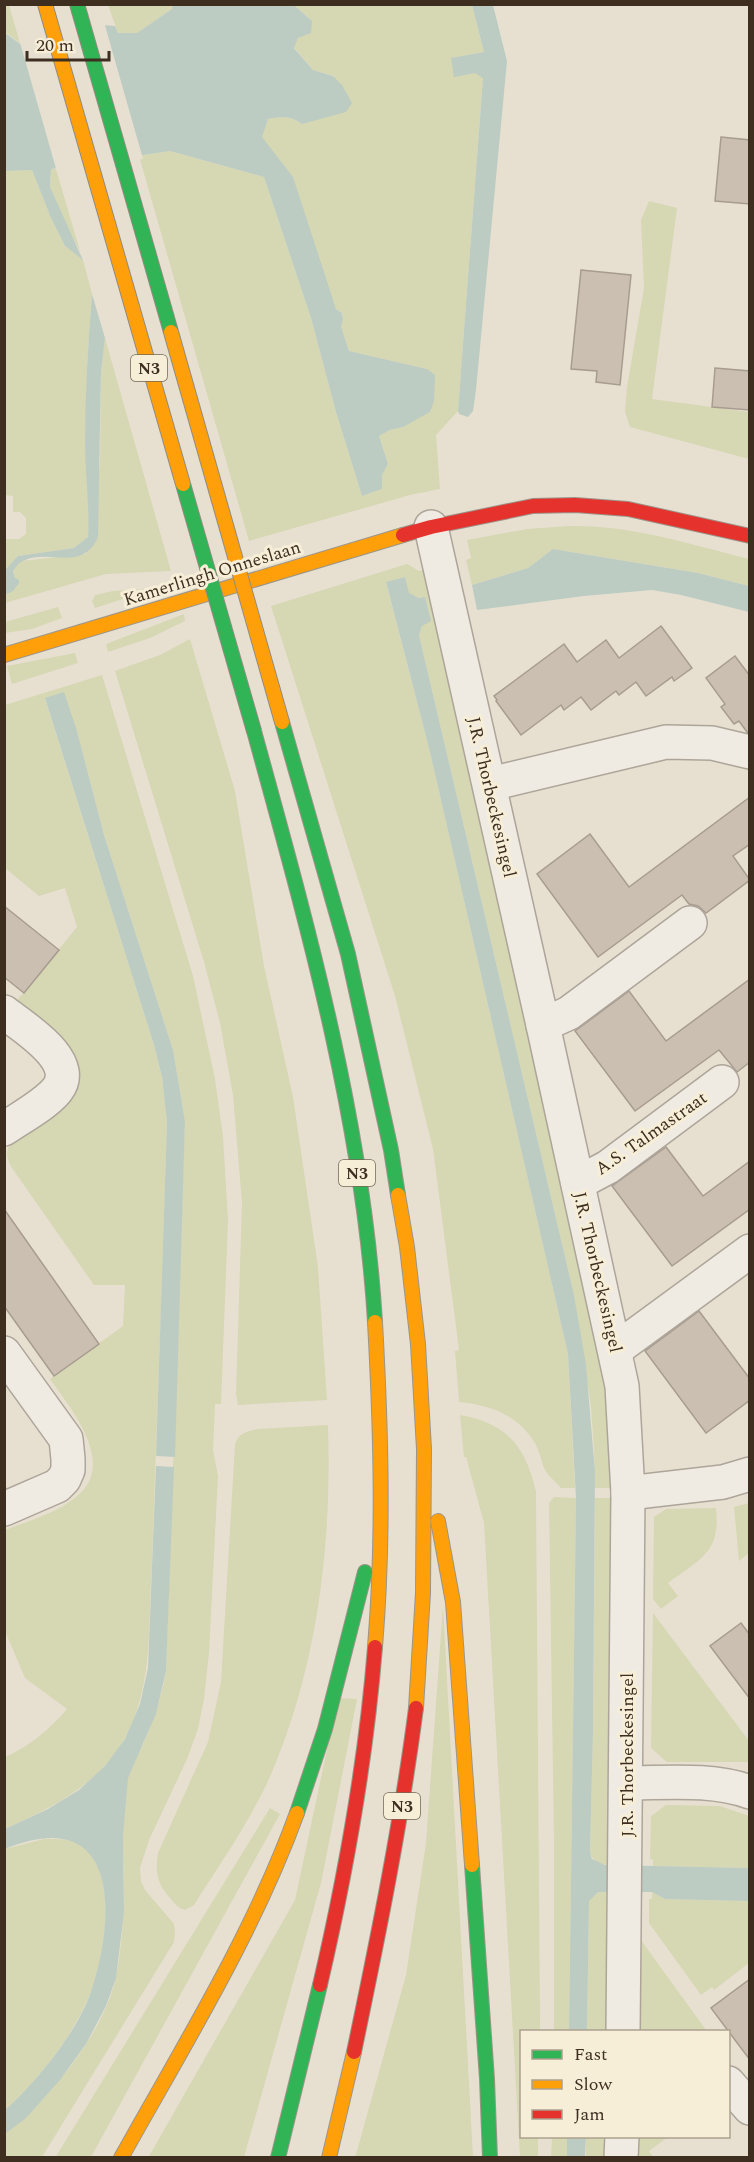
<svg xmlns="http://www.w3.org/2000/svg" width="754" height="2162" viewBox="0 0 754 2162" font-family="Spectral,serif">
<rect width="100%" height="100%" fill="#e7e0d1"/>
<g fill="#d6d7b3">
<path d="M4,5H9L20,43L5,32Z"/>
<path d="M108,5H173L172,9L137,33H118Z"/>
<path d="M294,5H472L484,52L452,58L483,77L458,411L436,435L440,489L410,495L249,541L139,156L170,151L264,177L311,318L336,412L362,496L382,489V475L388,464L379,436L390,430L403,427L427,369L349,351L340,327L343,319L342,313L336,309L261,137L268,119C281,116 292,116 302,124L311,121L334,76L313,70L294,47L308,17Z"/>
<path d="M51,169H56L80,251L62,217L50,187Z"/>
<path d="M32,170L51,218L65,246L83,260L92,294L88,350L85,445L90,511L88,537L74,548L18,556L5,570L4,539H19L26,534V518L20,512H13V496L5,495V171Z"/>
<path d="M649,201L677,208L652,399L749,412V459L630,427L625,412L627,387L644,288L641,220Z"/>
<path d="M105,338L171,571L106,574L5,603V595L8,594L15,578L13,570L21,561L86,554L100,465L101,372Z"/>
<path d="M569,526C631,525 690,544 749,559V586L698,573L553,549L528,568L472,585L466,560L471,558L467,540L527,529Z"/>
<path d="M407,564L419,571L424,570L603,1343L613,1488H595L594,1449L591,1407L574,1295L419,635L422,626L425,597L419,598L408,593L405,577L386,583L430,752L568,1354L575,1488H561C556,1482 548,1476 545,1470C541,1461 540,1452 535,1443C518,1415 490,1405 459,1402L455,1351L459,1350L433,1149L395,996L271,606Z"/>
<path d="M162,588L166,591L123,599L95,608L92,601L95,595L113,591Z"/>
<path d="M58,607L62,618L32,629L5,633V622Z"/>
<path d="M184,614L185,621L150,638L108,652L106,644Z"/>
<path d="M190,639L235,791L264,966L293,1097L318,1267L327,1400L238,1405L236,1394L242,1203L233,1095L220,1023L204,962L115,671L160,655Z"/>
<path d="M75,653L78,663L12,684L7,666Z"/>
<path d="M102,675L193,976L215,1079L223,1136L228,1220L221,1404H215L213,1450L218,1476L209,1653L204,1699L198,1729L187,1759L149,1840L140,1868L141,1881L145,1890L174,1924L175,1932L174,1942L42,2157H5V2134C49,2100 104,2033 116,1977C122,1946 124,1913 124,1882C124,1850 119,1809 128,1777C132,1765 140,1752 145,1740C155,1717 162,1695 166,1671L185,1121L173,1050L104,835L77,731L45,699L154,1045L162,1077L167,1122C163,1249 159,1375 154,1502C153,1535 152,1569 150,1602C149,1649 148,1695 125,1738C99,1785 51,1808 5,1829V1757C30,1746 49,1730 67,1709L25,1678L5,1631V1530C28,1521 57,1513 76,1497C118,1464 71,1409 50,1379L123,1326L125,1285H94L14,1171C10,1165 5,1157 8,1149C11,1136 49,1115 61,1107L14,1004L77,927L65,888L39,896L5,868V705Z"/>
<path d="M460,1415C507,1423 526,1447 536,1492L540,2021V2031L522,2032V2136L538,2137V2157H520L484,1523L466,1457H464Z"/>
<path d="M328,1425C332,1542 318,1664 272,1772C252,1819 221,1862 194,1905L185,1910C178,1908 175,1904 170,1898C157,1884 155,1872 158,1853L208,1742L221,1682L235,1444C239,1433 246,1432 257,1429Z"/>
<path d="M554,1497L576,1498L569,2032L554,2031V1845L549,1503Z"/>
<path d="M595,1498H614L610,1865C599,1865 593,1862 590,1852L593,1733Z"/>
<path d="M749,1503V1553L739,1561L734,1507Z"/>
<path d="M716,1508C721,1553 700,1559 668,1583L678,1596L661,1609L653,1599L654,1517L666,1509Z"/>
<path d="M443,1606L473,2157L355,2158L406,1975L426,1843Z"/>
<path d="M653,1613L749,1741V1762H667L651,1748Z"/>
<path d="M338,1698L357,1699L321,1883L244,2157L148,2158L295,1900Z"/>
<path d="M666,1805L720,1806L749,1816V1868L653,1866V1860L650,1859L651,1816Z"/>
<path d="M270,1808L280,1814L91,2157L55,2158Z"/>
<path d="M44,1839C57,1839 74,1838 84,1847C123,1882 102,1978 79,2017C60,2052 34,2084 5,2110V1849Z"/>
<path d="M598,1892H609L607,2031L587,2032L589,1900Z"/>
<path d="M652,1892L665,1899L749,1901V1963L714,1990L712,1987L701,1995L649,1923V1899H652Z"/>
<path d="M638,1936L706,2030V2032H644L637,2027Z"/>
<path d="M552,2137H567V2157L551,2158Z"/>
<path d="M586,2137H605V2157L586,2158Z"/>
<path d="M636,2137H668L649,2151L653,2157L636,2158Z"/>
</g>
<g fill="#bcccc2">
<path d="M173,4L294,5L312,21L311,33L298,38L294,48L313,70L333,76L342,85L352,103L346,112L302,124C292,116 281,116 268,119L262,137L293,177L336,309L342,313L343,319L341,327L349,351L427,369L435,375L434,401L430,412L403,427L390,430L379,436L388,464L382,475V489L362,496L336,412L311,318L264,177L170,151L51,169L50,187L83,260L65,246L51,218L32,170L5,171L4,32L23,46L102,25L115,26L118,33H137L172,9Z"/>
<path d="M472,5H493L507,61L476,390L473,411L468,417L459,414L458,411L483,78L475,73L454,77L451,58L484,52Z"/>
<path d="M92,294L105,338L101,372L98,537C82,573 50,548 23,561C19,562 16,567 13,571L15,578L19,580V583L13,591L5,595V570L18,556L74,548L88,537C90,505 85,475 85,444C85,394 88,344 92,294Z"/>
<path d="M553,549L698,573L749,586V612L681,595L652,590L584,596L477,610L472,585L528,568Z"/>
<path d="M405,577L409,593L419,598L425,597L431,621L422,626L419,635L574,1295L586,1365L595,1472L593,1733L590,1852L592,1859L605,1865L749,1868V1901L665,1899L652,1892H598L589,1901L587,2031H569L576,1498L568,1354L430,752L386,582Z"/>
<path d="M64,692L77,731L104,835L173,1050L185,1121L175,1457L156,1456L167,1122L162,1077L154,1045L45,698Z"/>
<path d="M156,1466L174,1467L166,1671L156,1714L128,1778L123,1835L124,1912L116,1978L106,2006L86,2044L60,2080L26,2118L5,2134V2110C34,2085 75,2034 89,1997C116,1923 123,1801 5,1849V1829L48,1809L79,1790L105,1766L125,1739L140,1704L148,1668Z"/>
<path d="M567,2137H586L585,2157H567Z"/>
</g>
<path fill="#e7e0d1" d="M104,22L143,159L57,172L19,39L24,43L73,27Z"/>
<g fill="#cbbfb2" stroke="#a89c90" stroke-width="1.5">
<path d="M721,137L750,140V204L715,201Z"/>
<path d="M581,270L631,275L620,385L596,382L597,371L571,369Z"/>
<path d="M715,368L750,371V410L712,407Z"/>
<path d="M661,626L692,668L674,681L672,677L646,696L636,682L619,695L616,691L591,710L581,697L564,710L561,705L521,735L496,701L497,700L494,696L564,644L577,662L606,640L619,658Z"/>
<path d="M735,656L750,676V733L747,732L739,721L734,724L721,707L725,704L706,678Z"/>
<path d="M750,797V844L733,856L750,880L706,913L698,906L689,904L682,895L598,957L537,874L590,834L629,887Z"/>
<path d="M4,906L59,950L24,993L4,977Z"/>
<path d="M750,979V1062L737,1072L719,1050L635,1111L575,1031L629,991L666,1041Z"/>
<path d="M666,1147L703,1196L750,1161V1209L672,1266L612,1186Z"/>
<path d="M4,1209L99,1344L54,1376L4,1306Z"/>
<path d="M699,1311L750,1379V1400L706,1433L645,1351Z"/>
<path d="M741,1623L750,1635V1699L710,1646Z"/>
<path d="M750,1979V2060L711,2008Z"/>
</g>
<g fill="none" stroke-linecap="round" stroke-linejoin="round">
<g stroke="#ada599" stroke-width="36">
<g id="street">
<path d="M431,527L543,1025L622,1386L628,1493L623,2032"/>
<path d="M490,784L666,742L712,743L750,752"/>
<path d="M4,1012C23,1027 80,1061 57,1090C46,1104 20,1118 4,1129"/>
<path d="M543,1025L569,1013L690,923"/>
<path d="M578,1183L608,1167L722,1082"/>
<path d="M615,1350L750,1251"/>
<path d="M4,1353L66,1439L68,1459V1470L64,1479L57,1486L4,1509"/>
<path d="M628,1493L723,1482L750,1474"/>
<path d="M626,1783C666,1783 711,1778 750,1792"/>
<path d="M728,2083L750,2108"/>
<path d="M621,2158L622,2136"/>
</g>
</g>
<g stroke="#9c958a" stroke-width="16">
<g id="fast">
<path d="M282,722L348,954L391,1150L398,1195"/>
<path d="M254,731C307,924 363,1121 375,1322"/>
<path d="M297,1813L325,1729L365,1572"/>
<path d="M472,1865L487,2079L490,2158"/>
<path d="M278,2158L320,1985"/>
</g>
</g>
<g stroke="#9c958a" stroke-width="16">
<g id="slow">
<path d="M4,655L403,535"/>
<path d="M398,1195L407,1247L418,1344L424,1449L423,1593L416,1708"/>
<path d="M375,1322C381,1430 384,1539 375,1647"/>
<path d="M438,1521L453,1602L472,1865"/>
<path d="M121,2158C184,2045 253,1934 297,1813"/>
<path d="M329,2158L354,2052"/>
</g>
</g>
<g stroke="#9c958a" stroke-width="16">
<g id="jam">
<path d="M403,535L431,527L533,506L575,505L628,509L750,536"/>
<path d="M320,1985C346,1873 366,1761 375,1647"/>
<path d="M354,2052C378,1937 401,1824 416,1708"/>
</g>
</g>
<use href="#street" stroke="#efebe3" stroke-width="33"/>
<use href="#fast" stroke="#30b455" stroke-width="14"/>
<use href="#slow" stroke="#ff9f0a" stroke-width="14"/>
<use href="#jam" stroke="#e5322d" stroke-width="14"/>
<g stroke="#928b80" stroke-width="16" stroke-linecap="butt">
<g id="fast-bridge">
<path d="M77,4L171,332"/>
<path d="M183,484L254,731"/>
</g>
</g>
<g stroke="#928b80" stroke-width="16" stroke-linecap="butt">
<g id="slow-bridge">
<path d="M45,4L183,484"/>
<path d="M171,332L282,722"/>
</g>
</g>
<use href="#fast-bridge" stroke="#30b455" stroke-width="14"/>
<use href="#slow-bridge" stroke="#ff9f0a" stroke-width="14"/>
</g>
<g text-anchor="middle" stroke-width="6" stroke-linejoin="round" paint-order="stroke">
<g fill="#f7eed8" stroke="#756857" stroke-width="1.5">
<rect x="131" y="355" width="36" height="26" rx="4.5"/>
<rect x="339" y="1160" width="36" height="26" rx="4.5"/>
<rect x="384" y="1793" width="36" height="26" rx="4.5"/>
</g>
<g font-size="16" font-weight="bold" fill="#3d2e20">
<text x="149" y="374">N3</text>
<text x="357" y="1179">N3</text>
<text x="402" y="1812">N3</text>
</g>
<g font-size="18" fill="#3d2e20" stroke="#f7eed8">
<text transform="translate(212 573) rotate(-17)" y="6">Kamerlingh Onneslaan</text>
<text transform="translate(492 797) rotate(77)" y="6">J.R. Thorbeckesingel</text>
<text transform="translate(651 1133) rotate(-35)" y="6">A.S. Talmastraat</text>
<text transform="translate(598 1272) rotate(77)" y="6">J.R. Thorbeckesingel</text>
<text transform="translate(627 1755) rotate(-90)" y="6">J.R. Thorbeckesingel</text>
</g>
</g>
<rect width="754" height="2162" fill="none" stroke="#3d2e20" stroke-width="12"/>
<rect x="520" y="2030" width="210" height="108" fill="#f7eed8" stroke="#ada18e" stroke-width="1.5"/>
<rect x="532" y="2050" width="30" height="9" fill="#30b455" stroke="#ada18e" stroke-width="1.5"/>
<text x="574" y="2060" font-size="18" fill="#3d2e20">Fast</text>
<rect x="532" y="2080" width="30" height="9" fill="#ff9f0a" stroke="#ada18e" stroke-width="1.5"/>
<text x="574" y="2090" font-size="18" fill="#3d2e20">Slow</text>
<rect x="532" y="2110" width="30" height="9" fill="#e5322d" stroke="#ada18e" stroke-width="1.5"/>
<text x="574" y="2120" font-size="18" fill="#3d2e20">Jam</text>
<path d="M27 51v9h82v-9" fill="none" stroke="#3d2e20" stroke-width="3"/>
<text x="36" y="51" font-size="18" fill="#3d2e20" stroke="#f7eed8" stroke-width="4.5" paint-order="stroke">20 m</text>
</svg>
